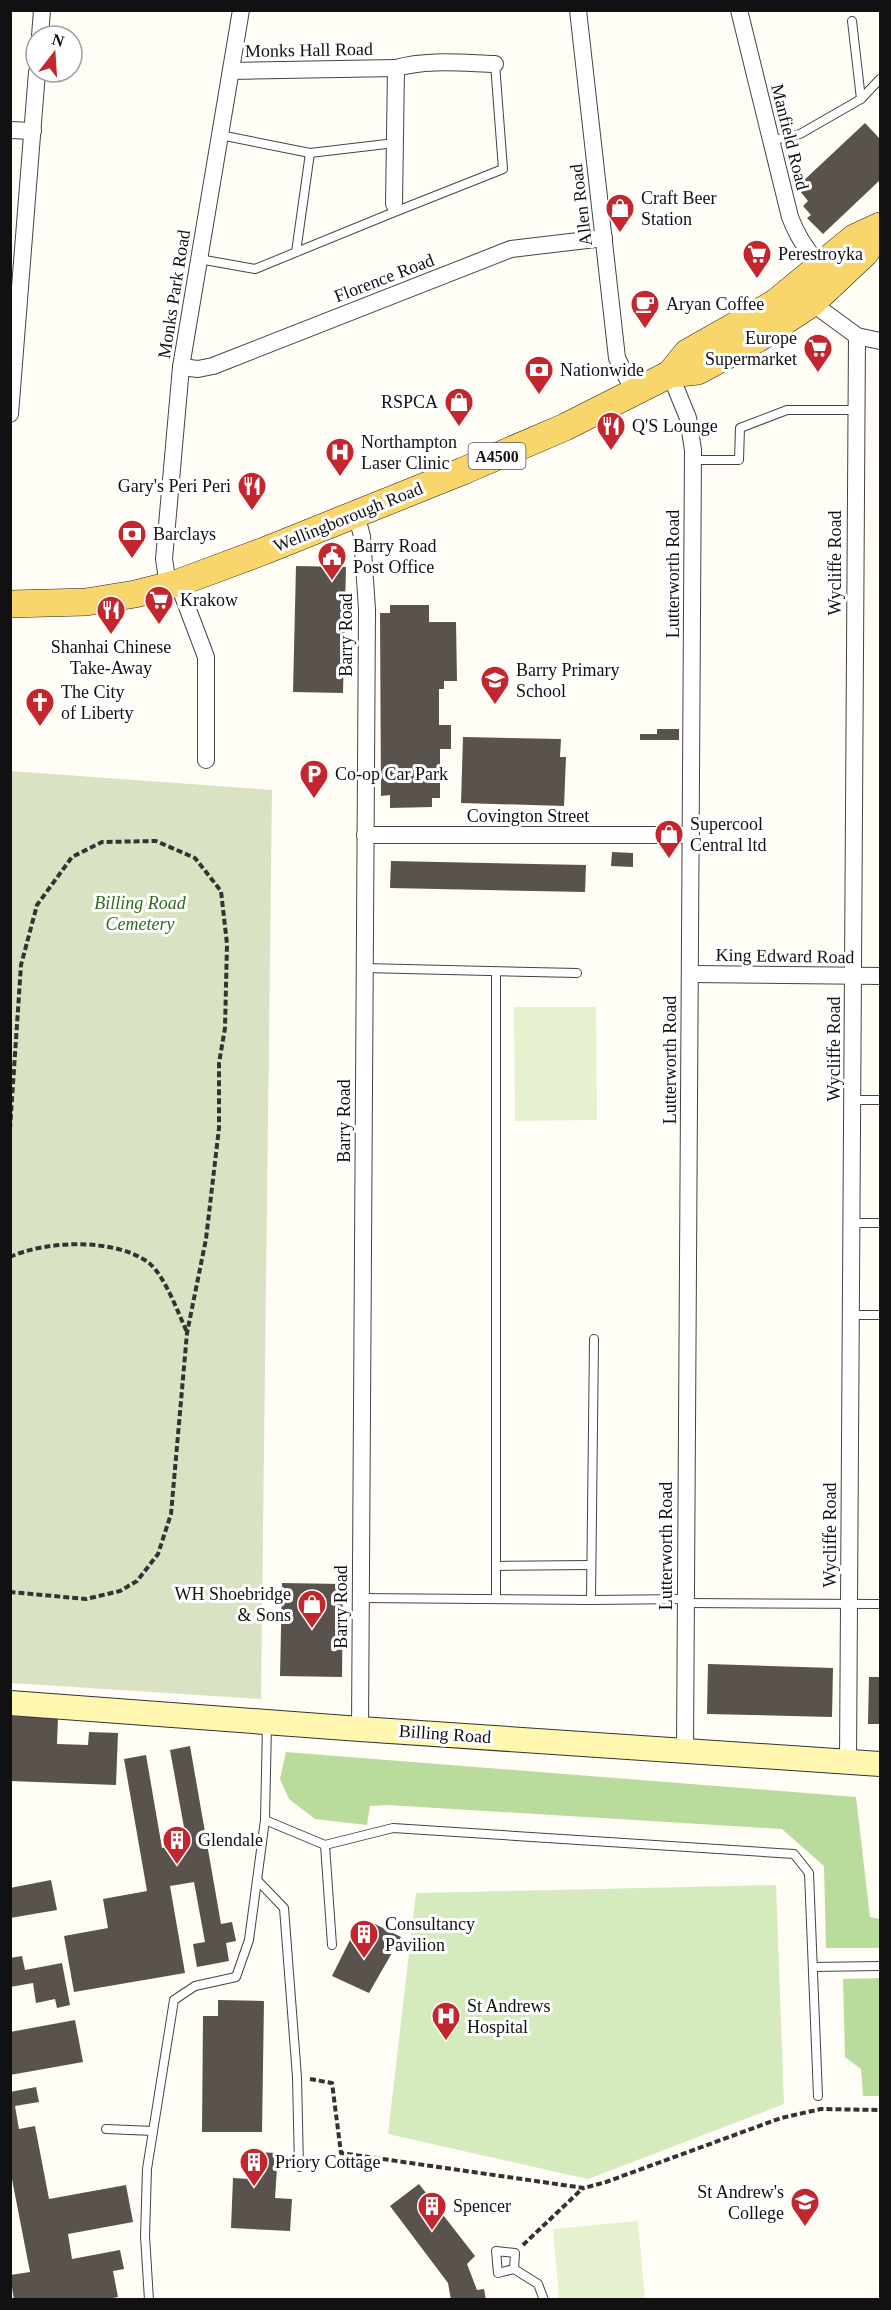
<svg xmlns="http://www.w3.org/2000/svg" width="891" height="2310" viewBox="0 0 891 2310" font-family="'Times New Roman',serif">
<rect width="100%" height="100%" fill="#fffdf5"/>
<path fill="#d5ebbd" d="M776,1885L784,2104L588,2179L388,2134L416,1893Z"/>
<g fill="#b9dc9c">
<path d="M286,1752L856,1797L870,1917L880,1919V1948H826L824,1866L782,1829L387,1805L370,1806L367,1825L315,1819L289,1799L280,1779Z"/>
<path d="M880,1978V2096H863L861,2069L845,2057L843,1979Z"/>
</g>
<path fill="#d9e3c4" d="M10,771L272,790L261,1699L11,1683Z"/>
<g fill="#e6f2cf">
<path d="M514,1007H596L597,1120L515,1121Z"/>
<path d="M638,2221L645,2299H559L553,2229Z"/>
</g>
<g fill="#5a524d">
<path d="M865,123L880,139V180L823,234L807,218L811,215L803,206L808,201L800,191L805,187L801,183Z"/>
<path d="M296,566L346,567L343,693L293,692Z"/>
<path d="M390,605H429V622H456L457,681H444V689H439V725H451V749H440V798H432V807L390,808V795L381,796L380,613H390Z"/>
<path d="M657,729H679V740H640V734H657Z"/>
<path d="M463,737L561,739L560,757H566L564,806L461,803Z"/>
<path d="M612,852L633,853V867L611,866Z"/>
<path d="M391,861L586,865L585,892L390,888Z"/>
<path d="M282,1583L343,1584L342,1677L280,1676Z"/>
<path d="M708,1664L833,1668L832,1717L707,1714Z"/>
<path d="M869,1677H880V1724H868Z"/>
<path d="M10,1716L58,1718L57,1744L88,1745L89,1732L118,1733L116,1785L10,1781Z"/>
<path d="M190,1746L221,1924L232,1922L236,1941L226,1943L229,1961L197,1967L193,1944L205,1942L194,1882L170,1886L185,1973L74,1992L64,1936L108,1928L103,1899L147,1891L124,1759L146,1755L162,1848L187,1844L170,1750Z"/>
<path d="M51,1880L57,1910L10,1918V1888Z"/>
<path d="M369,1921L401,1937L369,1993L332,1976L350,1940L358,1944Z"/>
<path d="M22,1956L25,1970L62,1963L70,2005L57,2008L55,1999L36,2003L33,1983L10,1987V1958Z"/>
<path d="M218,2000L264,2001L262,2132H202L203,2016H218Z"/>
<path d="M75,2020L83,2062L10,2075V2032Z"/>
<path d="M36,2087L39,2102L15,2106L19,2129L35,2126L49,2199L126,2185L133,2222L68,2234L72,2259L120,2250L124,2269L113,2271L118,2297L103,2300H14L10,2275L30,2272L10,2169V2092Z"/>
<path d="M251,2152L278,2153L275,2198L292,2199L290,2231L231,2228L233,2178L250,2179Z"/>
<path d="M419,2184L475,2256L467,2264L477,2290L484,2289L486,2300H451L448,2283L390,2206Z"/>
</g>
<g fill="none" stroke-linecap="round" stroke-linejoin="round">
<g stroke="#444" stroke-width="10">
<g id="lane">
<path d="M852,21L861,99"/>
<path d="M220,135L310,153L395,143"/>
<path d="M770,141L800,134L861,99L880,79"/>
<path d="M394,204L392,213L503,169L495,64"/>
<path d="M296,252L310,153"/>
<path d="M199,259L255,269L392,213"/>
<path d="M693,460H739L740,428L787,410H856"/>
<path d="M364,968L577,973"/>
<path d="M853,1100H880"/>
<path d="M852,1223H880"/>
<path d="M851,1315H880"/>
<path d="M496,1566L591,1565"/>
<path d="M360,1598L591,1600L686,1599"/>
<path d="M496,1599V972"/>
<path d="M591,1600L594,1339"/>
<path d="M686,1603L880,1604"/>
<path d="M267,1724L265,1820L325,1845L332,1945"/>
<path d="M325,1845L393,1828L794,1854L809,1873L818,2096"/>
<path d="M257,1880L284,1908L297,2077L299,2167"/>
<path d="M813,1967L880,1966"/>
<path d="M106,2129L153,2131"/>
<path d="M514,2269L515,2253L496,2251L498,2273L514,2269L538,2284L544,2300"/>
<path d="M149,2300L145,2236L147,2169L174,2000L195,1986L236,1977L249,1940L265,1820"/>
</g>
</g>
<g stroke="#444" stroke-width="18">
<g id="street">
<path d="M578,10L617,358L634,392"/>
<path d="M739,10L790,217C797,236 806,250 820,265"/>
<path d="M40,36L42,10"/>
<path d="M396,68C427,59 462,63 495,64"/>
<path d="M231,71L396,68L394,204"/>
<path d="M10,130L33,131"/>
<path d="M812,303L857,336L880,341"/>
<path d="M181,367L198,369L213,366L511,249L604,238"/>
<path d="M670,374L688,418L693,450L685,1750"/>
<path d="M10,414L37,72"/>
<path d="M356,514L362,536L367,609L360,1729"/>
<path d="M178,583L206,657V760"/>
<path d="M168,585L164,559L181,367L241,10"/>
<path d="M365,835H691"/>
<path d="M690,974L880,976"/>
<path d="M848,1761L857,336"/>
</g>
</g>
<g stroke="#333" stroke-width="26">
<path id="secondary" d="M10,1703L360,1729L880,1764"/>
</g>
<g stroke="#222" stroke-width="28">
<g id="primary">
<path d="M670,374L687,353L775,303L854,238L880,226"/>
<path d="M10,604L86,602L135,594L178,583L264,551L463,471L565,427L670,374L698,371L759,338L812,303L865,253L880,229"/>
</g>
</g>
<g stroke="#333" stroke-width="4" stroke-dasharray="6 3" stroke-linecap="butt">
<path d="M10,1129L21,965L37,905L72,857L102,842L156,841L195,858L221,891L227,944L225,1028L219,1063V1128L206,1239L187,1333L171,1514L158,1554L137,1581L120,1591L86,1599L10,1592"/>
<path d="M10,1257C47,1240 116,1238 149,1263C165,1276 178,1313 187,1332"/>
<path d="M310,2079L332,2083L341,2153L584,2188L606,2182L781,2118L821,2109L880,2110"/>
<path d="M523,2245L583,2188"/>
</g>
<use href="#lane" stroke="#fff" stroke-width="8"/>
<use href="#street" stroke="#fff" stroke-width="16"/>
<use href="#secondary" stroke="#fff6b0" stroke-width="24"/>
<use href="#primary" stroke="#f9d66b" stroke-width="27"/>
</g>
<defs>
<g id="shop-pin" transform="scale(1.5)"><path d="M0 17L-7.5 6A9.5 9.5 0 1 1 7.5 6Z" fill="#c4262e" stroke="#fff"/><path d="M-5-2.5h2.3a2.7 3.5 0 0 1 5.4 0H5L5.5 6h-11ZM-1.5-2.5h3a1.5 2.3 0 0 0-3 0Z" fill="#fff"/></g>
<g id="supermarket-pin" transform="scale(1.5)"><path d="M0 17L-7.5 6A9.5 9.5 0 1 1 7.5 6Z" fill="#c4262e" stroke="#fff"/><path d="M-6-5.5h2.5l.6 2H6L4.5 2H-2.5L-4.4-4H-6ZM-1.5 3.2a1.3 1.3 0 1 0 .1 0ZM3 3.2a1.3 1.3 0 1 0 .1 0Z" fill="#fff"/></g>
<g id="cafe-pin" transform="scale(1.5)"><path d="M0 17L-7.5 6A9.5 9.5 0 1 1 7.5 6Z" fill="#c4262e" stroke="#fff"/><path d="M-5.5-4.5H6V0H3Q3 3.5 0 3.5H-2.5Q-5.5 3.5-5.5 0ZM3-3.2v2h1.7v-2ZM-6 4.5H4V6H-6Z" fill="#fff"/></g>
<g id="bank-pin" transform="scale(1.5)"><path d="M0 17L-7.5 6A9.5 9.5 0 1 1 7.5 6Z" fill="#c4262e" stroke="#fff"/><path d="M-6-4H6V4H-6ZM0-2.3a2.3 2.3 0 1 0 0 4.6a2.3 2.3 0 1 0 0-4.6Z" fill="#fff"/></g>
<g id="restaurant-pin" transform="scale(1.5)"><path d="M0 17L-7.5 6A9.5 9.5 0 1 1 7.5 6Z" fill="#c4262e" stroke="#fff"/><path d="M-5-6h1v4h1v-4h1v4h1v-4h1v5L-1.5 .5V6h-2V.5L-5-1ZM5-6V6H3V1.5H1.5Q1.5-4 5-6Z" fill="#fff"/></g>
<g id="hospital-pin" transform="scale(1.5)"><path d="M0 17L-7.5 6A9.5 9.5 0 1 1 7.5 6Z" fill="#c4262e" stroke="#fff"/><path d="M-5-5h3v3.5h4V-5h3V5h-3V1.5h-4V5h-3Z" fill="#fff"/></g>
<g id="civic-pin" transform="scale(1.5)"><path d="M0 17L-7.5 6A9.5 9.5 0 1 1 7.5 6Z" fill="#c4262e" stroke="#fff"/><path d="M-.6-6.5H3V-4.5H.6V-3L4-1V1h2V6H-6V1h2V-1L-.6-3ZM-1.2 2.5V6h2.4V2.5Z" fill="#fff"/></g>
<g id="school-pin" transform="scale(1.5)"><path d="M0 17L-7.5 6A9.5 9.5 0 1 1 7.5 6Z" fill="#c4262e" stroke="#fff"/><path d="M0-5L7-2L0 1L-7-2ZM-4 1L0 2.5L4 1V4Q0 6-4 4Z" fill="#fff"/></g>
<g id="church-pin" transform="scale(1.5)"><path d="M0 17L-7.5 6A9.5 9.5 0 1 1 7.5 6Z" fill="#c4262e" stroke="#fff"/><path d="M-1.2-6h2.4v3.5h3.3v2.4h-3.3V6h-2.4V-.1h-3.3v-2.4h3.3Z" fill="#fff"/></g>
<g id="parking-pin" transform="scale(1.5)"><path d="M0 17L-7.5 6A9.5 9.5 0 1 1 7.5 6Z" fill="#c4262e" stroke="#fff"/><path d="M-3.5-5.5H1a3.5 3.5 0 0 1 0 7H-1V5.5H-3.5ZM-1-3.4V-.6H.8a1.4 1.4 0 0 0 0-2.8Z" fill="#fff"/></g>
<g id="building-pin" transform="scale(1.5)"><path d="M0 17L-7.5 6A9.5 9.5 0 1 1 7.5 6Z" fill="#c4262e" stroke="#fff"/><path d="M-4-6H4V6H1V3H-1V6H-4ZM-2.5-4.3h1.7v1.8h-1.7ZM.8-4.3h1.7v1.8H.8ZM-2.5-1h1.7V.8h-1.7ZM.8-1h1.7V.8H.8Z" fill="#fff"/></g>
</defs>
<g fill-rule="evenodd">
<use href="#shop-pin" x="620" y="208"/>
<use href="#supermarket-pin" x="757" y="254"/>
<use href="#cafe-pin" x="645" y="304"/>
<use href="#supermarket-pin" x="818" y="348"/>
<use href="#bank-pin" x="539" y="370"/>
<use href="#shop-pin" x="459" y="402"/>
<use href="#restaurant-pin" x="611" y="426"/>
<use href="#hospital-pin" x="340" y="452"/>
<use href="#restaurant-pin" x="252" y="486"/>
<use href="#bank-pin" x="132" y="534"/>
<use href="#civic-pin" x="332" y="556"/>
<use href="#supermarket-pin" x="159" y="600"/>
<use href="#restaurant-pin" x="111" y="610"/>
<use href="#school-pin" x="495" y="680"/>
<use href="#church-pin" x="40" y="702"/>
<use href="#parking-pin" x="314" y="774"/>
<use href="#shop-pin" x="669" y="834"/>
<use href="#shop-pin" x="312" y="1604"/>
<use href="#building-pin" x="177" y="1840"/>
<use href="#building-pin" x="364" y="1934"/>
<use href="#hospital-pin" x="446" y="2016"/>
<use href="#building-pin" x="254" y="2162"/>
<use href="#school-pin" x="805" y="2202"/>
<use href="#building-pin" x="432" y="2206"/>
</g>
<g text-anchor="middle" stroke-width="6" stroke-linejoin="round" paint-order="stroke">
<rect fill="#fff" stroke="#585858" stroke-width="1.5" x="468.5" y="443" width="57" height="26" rx="4.5"/>
<g font-size="16" font-weight="bold" fill="#111">
<text x="497" y="462">A4500</text>
</g>
<g font-size="18" fill="#111" stroke="#fff">
<text transform="translate(309 50) rotate(-1)" y="6">Monks Hall Road</text>
<text transform="translate(790 137) rotate(76)" y="6">Manfield Road</text>
<text transform="translate(581 205) rotate(-97)" y="6">Allen Road</text>
<text transform="translate(384 278) rotate(-21)" y="6">Florence Road</text>
<text transform="translate(174 294) rotate(-81)" y="6">Monks Park Road</text>
<text transform="translate(348 517) rotate(-22)" y="6">Wellingborough Road</text>
<text transform="translate(835 563) rotate(-90)" y="6">Wycliffe Road</text>
<text transform="translate(673 574) rotate(-90)" y="6">Lutterworth Road</text>
<text transform="translate(346 635) rotate(-90)" y="6">Barry Road</text>
<text x="528" y="822">Covington Street</text>
<text transform="translate(785 956) rotate(1)" y="6">King Edward Road</text>
<text transform="translate(834 1049) rotate(-90)" y="6">Wycliffe Road</text>
<text transform="translate(670 1060) rotate(-90)" y="6">Lutterworth Road</text>
<text transform="translate(344 1121) rotate(-90)" y="6">Barry Road</text>
<text transform="translate(830 1535) rotate(-90)" y="6">Wycliffe Road</text>
<text transform="translate(666 1546) rotate(-90)" y="6">Lutterworth Road</text>
<text transform="translate(341 1607) rotate(-90)" y="6">Barry Road</text>
<text transform="translate(445 1734) rotate(4)" y="6">Billing Road</text>
</g>
<g font-size="18" fill="#111" stroke="#fff" text-anchor="start">
<text x="641" y="204">Craft Beer<tspan x="641" dy="21">Station</tspan></text>
<text x="778" y="260">Perestroyka</text>
<text x="666" y="310">Aryan Coffee</text>
<text x="797" y="344" text-anchor="end">Europe<tspan x="797" dy="21">Supermarket</tspan></text>
<text x="560" y="376">Nationwide</text>
<text x="438" y="408" text-anchor="end">RSPCA</text>
<text x="632" y="432">Q'S Lounge</text>
<text x="361" y="448">Northampton<tspan x="361" dy="21">Laser Clinic</tspan></text>
<text x="231" y="492" text-anchor="end">Gary's Peri Peri</text>
<text x="153" y="540">Barclays</text>
<text x="353" y="552">Barry Road<tspan x="353" dy="21">Post Office</tspan></text>
<text x="180" y="606">Krakow</text>
<text x="111" y="653" text-anchor="middle">Shanhai Chinese<tspan x="111" dy="21">Take-Away</tspan></text>
<text x="516" y="676">Barry Primary<tspan x="516" dy="21">School</tspan></text>
<text x="61" y="698">The City<tspan x="61" dy="21">of Liberty</tspan></text>
<text x="335" y="780">Co-op Car Park</text>
<text x="690" y="830">Supercool<tspan x="690" dy="21">Central ltd</tspan></text>
<text x="291" y="1600" text-anchor="end">WH Shoebridge<tspan x="291" dy="21">&amp; Sons</tspan></text>
<text x="198" y="1846">Glendale</text>
<text x="385" y="1930">Consultancy<tspan x="385" dy="21">Pavilion</tspan></text>
<text x="467" y="2012">St Andrews<tspan x="467" dy="21">Hospital</tspan></text>
<text x="275" y="2168">Priory Cottage</text>
<text x="784" y="2198" text-anchor="end">St Andrew's<tspan x="784" dy="21">College</tspan></text>
<text x="453" y="2212">Spencer</text>
</g>
<g font-size="18" font-style="italic" fill="#2f6b1f" stroke="#fff">
<text x="140" y="909">Billing Road<tspan x="140" dy="21">Cemetery</tspan></text>
</g>
</g>
<rect width="891" height="2310" fill="none" stroke="#111111" stroke-width="24"/>
<g transform="translate(54 54) rotate(17)"><circle r="28" fill="#ffffff" stroke="#a0a0a0" stroke-width="1.5"/>
<path d="M0-4.5L10 22L0 15L-10 22Z" fill="#c4262e"/>
<text y="-9" font-size="16" font-weight="bold" text-anchor="middle" fill="#111111">N</text>
</g>
</svg>
